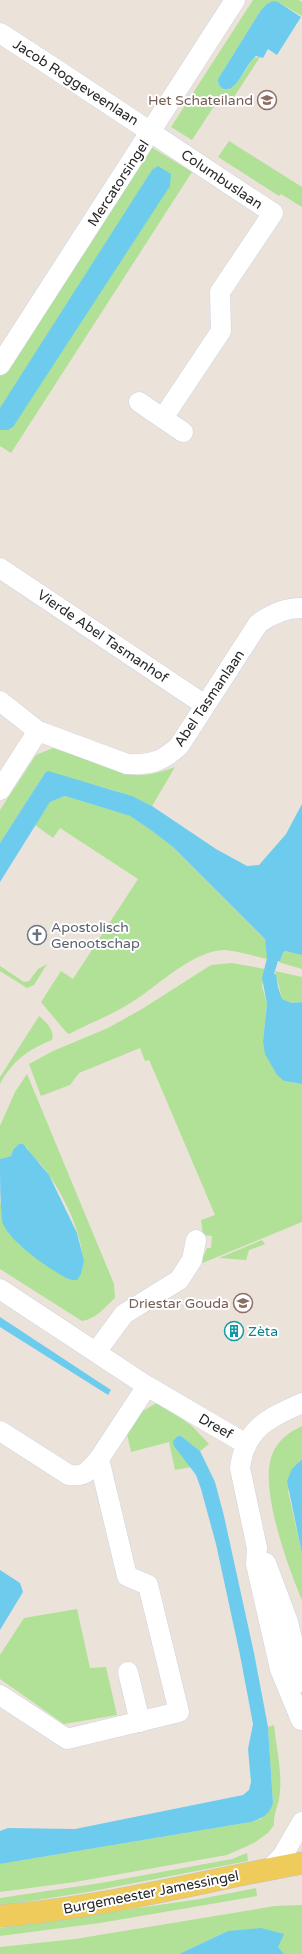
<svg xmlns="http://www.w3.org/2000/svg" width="302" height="1954" viewBox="0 0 302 1954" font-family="'Varela Round',sans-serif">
<rect width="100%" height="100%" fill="#ebe3da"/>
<g fill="#b0e196">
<path d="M253,0H299L302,2V16L278,2L261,10L218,79C218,83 219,87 224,89C235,92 248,66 253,58L260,57L230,103L220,97L192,140L171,127Z"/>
<path d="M229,141L302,187V207L281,194L279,196L218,157Z"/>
<path d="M148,145L192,172L11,453L0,446V376Z"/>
<path d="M53,748L133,775C149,776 160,772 175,767L152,806C118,788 82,782 45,773L0,843V810L36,755Z"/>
<path d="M65,796L130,816L152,831L173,847L265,939L268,947L267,959C254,956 238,951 225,950C193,950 158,986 132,1002C112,1015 90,1023 69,1034L66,1032L41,1002L61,971L73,979L138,879L60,828L53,838L35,825L50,802Z"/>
<path d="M289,950L302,955V969L278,962L280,961L283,953Z"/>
<path d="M232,963L265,969L262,986L267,1004L263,1041L284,1081L302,1084V1222L200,1264L207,1248H211L212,1236L203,1235L201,1220L215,1215L156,1076L149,1060L145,1061L140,1048L79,1073L70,1085L41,1096L29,1064L53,1051L108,1028L142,1009L211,965Z"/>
<path d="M47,964L34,985L27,988L0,971V966L24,982L29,981L38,969Z"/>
<path d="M275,971L302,977V1002L292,1003L282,999Z"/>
<path d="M39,1016C46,1022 55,1030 52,1040C29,1049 12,1061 0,1084V1077Z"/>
<path d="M27,1074L114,1284L115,1298C105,1307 96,1319 82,1321L0,1269V1201L9,1233L20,1245L58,1273L81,1274C89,1245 64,1195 46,1171C41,1162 30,1157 27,1147L13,1150L11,1156L0,1159V1126L15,1092Z"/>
<path d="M262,1240L265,1244L249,1250L246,1260L219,1258Z"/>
<path d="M158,1402L192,1426L209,1444L200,1451L181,1436L184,1457L191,1467L175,1470L169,1442L131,1452L126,1429L138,1414Z"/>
<path d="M302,1426V1459L300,1460L288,1491L302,1554V1600C288,1567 259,1488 272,1455C277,1441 289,1432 302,1426Z"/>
<path d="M77,1609L90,1668L106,1667L117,1715L64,1724L0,1679V1655L24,1618Z"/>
<path d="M274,1725C276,1747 282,1770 280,1791C280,1802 273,1814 274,1825L268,1833L254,1843L227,1855L75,1882L0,1892V1864L251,1822L261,1819L273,1803L268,1727Z"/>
<path d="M247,1853L248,1861L88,1892L0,1906V1898L101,1883L232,1859Z"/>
<path d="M256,1888L257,1896L100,1923L0,1936V1928L200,1899Z"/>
<path d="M302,1905V1954H284L278,1947L228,1931L179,1954H0V1947L75,1939L275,1906Z"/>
</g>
<g fill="#6dcced">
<path d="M273,1L278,2L301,17L277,55L268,49L263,58L256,56C246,63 237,93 224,89C219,87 218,83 218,79L261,10L267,4Z"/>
<path d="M158,166L171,174L170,186L13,427L8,430H0V408L152,170Z"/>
<path d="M48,771L132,796L152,806L216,849L247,866L259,865L286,834L302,804V955L286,951L283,953L280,961H278L274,974H276L278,987L282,999L292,1003L302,1002V1084L284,1081L277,1075L265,1054L263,1041L267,1004L262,978L267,958L265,939L173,847L152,831L130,816L65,796L50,802L0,882V843L45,773Z"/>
<path d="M19,1144H23L49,1175L77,1233L84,1261L81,1274L77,1280H72L66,1278C48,1268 8,1241 2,1221C0,1201 0,1179 0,1159L11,1156L13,1150Z"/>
<path d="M0,1317L111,1390L108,1395L0,1327Z"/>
<path d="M178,1436H181L200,1451L215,1482L224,1516L254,1653L268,1727L273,1803C269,1816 262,1818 251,1822L0,1864V1831L8,1828L75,1829L243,1795L249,1790L251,1782L248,1749L253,1724L240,1655L216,1544L201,1489L196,1475L174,1446L173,1441Z"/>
<path d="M302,1459V1554L287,1481L292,1469Z"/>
<path d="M0,1570L20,1583L23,1592L0,1630Z"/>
<path d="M261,1928L284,1934L278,1947L284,1954H179L228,1931Z"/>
</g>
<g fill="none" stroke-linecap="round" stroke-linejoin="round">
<g stroke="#cfd3e1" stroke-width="21">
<g id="minor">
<path d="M0,33C92,92 181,153 273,213L220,292L221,331L163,418"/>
<path d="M0,365L235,0"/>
<path d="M139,402L183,432"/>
<path d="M0,568L205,705"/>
<path d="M0,701L38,731L127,764C150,765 162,762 179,746L258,624C272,613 285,608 302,608"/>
<path d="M0,790L38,731"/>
<path d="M0,1289L147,1386L246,1444"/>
<path d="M96,1352L124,1314L179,1280L192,1260L196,1240"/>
<path d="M0,1431L69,1475C86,1477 88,1471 99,1459L127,1576L148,1585L179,1712L67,1739L0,1695"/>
<path d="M99,1459L147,1386"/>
<path d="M266,1563L288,1622L302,1682"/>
<path d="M128,1672L140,1722"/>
<path d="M301,1720L280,1669L256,1564L257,1548L240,1468C245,1428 269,1418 302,1403"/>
<path d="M270,1869L283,1855L302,1822"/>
</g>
</g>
<g stroke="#c3c3c3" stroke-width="23">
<path id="major" d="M0,1916C102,1908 202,1881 302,1863"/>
</g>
<use href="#minor" stroke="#fff" stroke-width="20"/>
<use href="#major" stroke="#efcb5b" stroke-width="22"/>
</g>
<defs>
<g id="school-ring" transform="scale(1)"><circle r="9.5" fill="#fff" stroke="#8d6e63" stroke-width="1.5"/><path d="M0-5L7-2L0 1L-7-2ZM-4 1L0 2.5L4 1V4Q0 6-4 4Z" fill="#8d6e63"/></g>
<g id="church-ring" transform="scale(1)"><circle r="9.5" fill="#fff" stroke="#6b7280" stroke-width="1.5"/><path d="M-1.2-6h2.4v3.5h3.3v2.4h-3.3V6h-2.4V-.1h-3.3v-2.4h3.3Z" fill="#6b7280"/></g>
<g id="building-ring" transform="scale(1)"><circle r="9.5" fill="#fff" stroke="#0f9aa8" stroke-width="1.5"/><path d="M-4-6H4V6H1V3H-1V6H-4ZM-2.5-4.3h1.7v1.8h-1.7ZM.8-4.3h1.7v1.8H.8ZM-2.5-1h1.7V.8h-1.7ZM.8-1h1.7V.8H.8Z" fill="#0f9aa8"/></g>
</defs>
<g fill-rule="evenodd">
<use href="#school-ring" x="267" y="100"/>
<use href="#church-ring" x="37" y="935"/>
<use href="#school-ring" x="243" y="1303"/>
<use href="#building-ring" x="234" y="1331"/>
</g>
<g text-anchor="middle" stroke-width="4" stroke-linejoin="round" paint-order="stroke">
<g font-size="14" fill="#282828" stroke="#fff">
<text transform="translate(76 82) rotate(33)" y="5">Jacob Roggeveenlaan</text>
<text transform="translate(222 179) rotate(34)" y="5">Columbuslaan</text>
<text transform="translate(118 183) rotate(-57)" y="5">Mercatorsingel</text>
<text transform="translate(103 636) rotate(34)" y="5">Vierde Abel Tasmanhof</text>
<text transform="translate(209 698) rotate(-56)" y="5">Abel Tasmanlaan</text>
<text transform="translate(216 1426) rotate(30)" y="5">Dreef</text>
<text transform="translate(151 1892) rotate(-11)" y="5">Burgemeester Jamessingel</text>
</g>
<g font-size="14" fill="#785e54" stroke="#fff" text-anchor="end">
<text x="253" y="105">Het Schateiland</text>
<text x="229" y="1308">Driestar Gouda</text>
</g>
<g font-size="14" fill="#5b616d" stroke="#fff" text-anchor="start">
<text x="51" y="932">Apostolisch<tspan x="51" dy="16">Genootschap</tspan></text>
</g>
<g font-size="14" fill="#0d838f" stroke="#fff" text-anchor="start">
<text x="248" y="1336">Zèta</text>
</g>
</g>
</svg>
